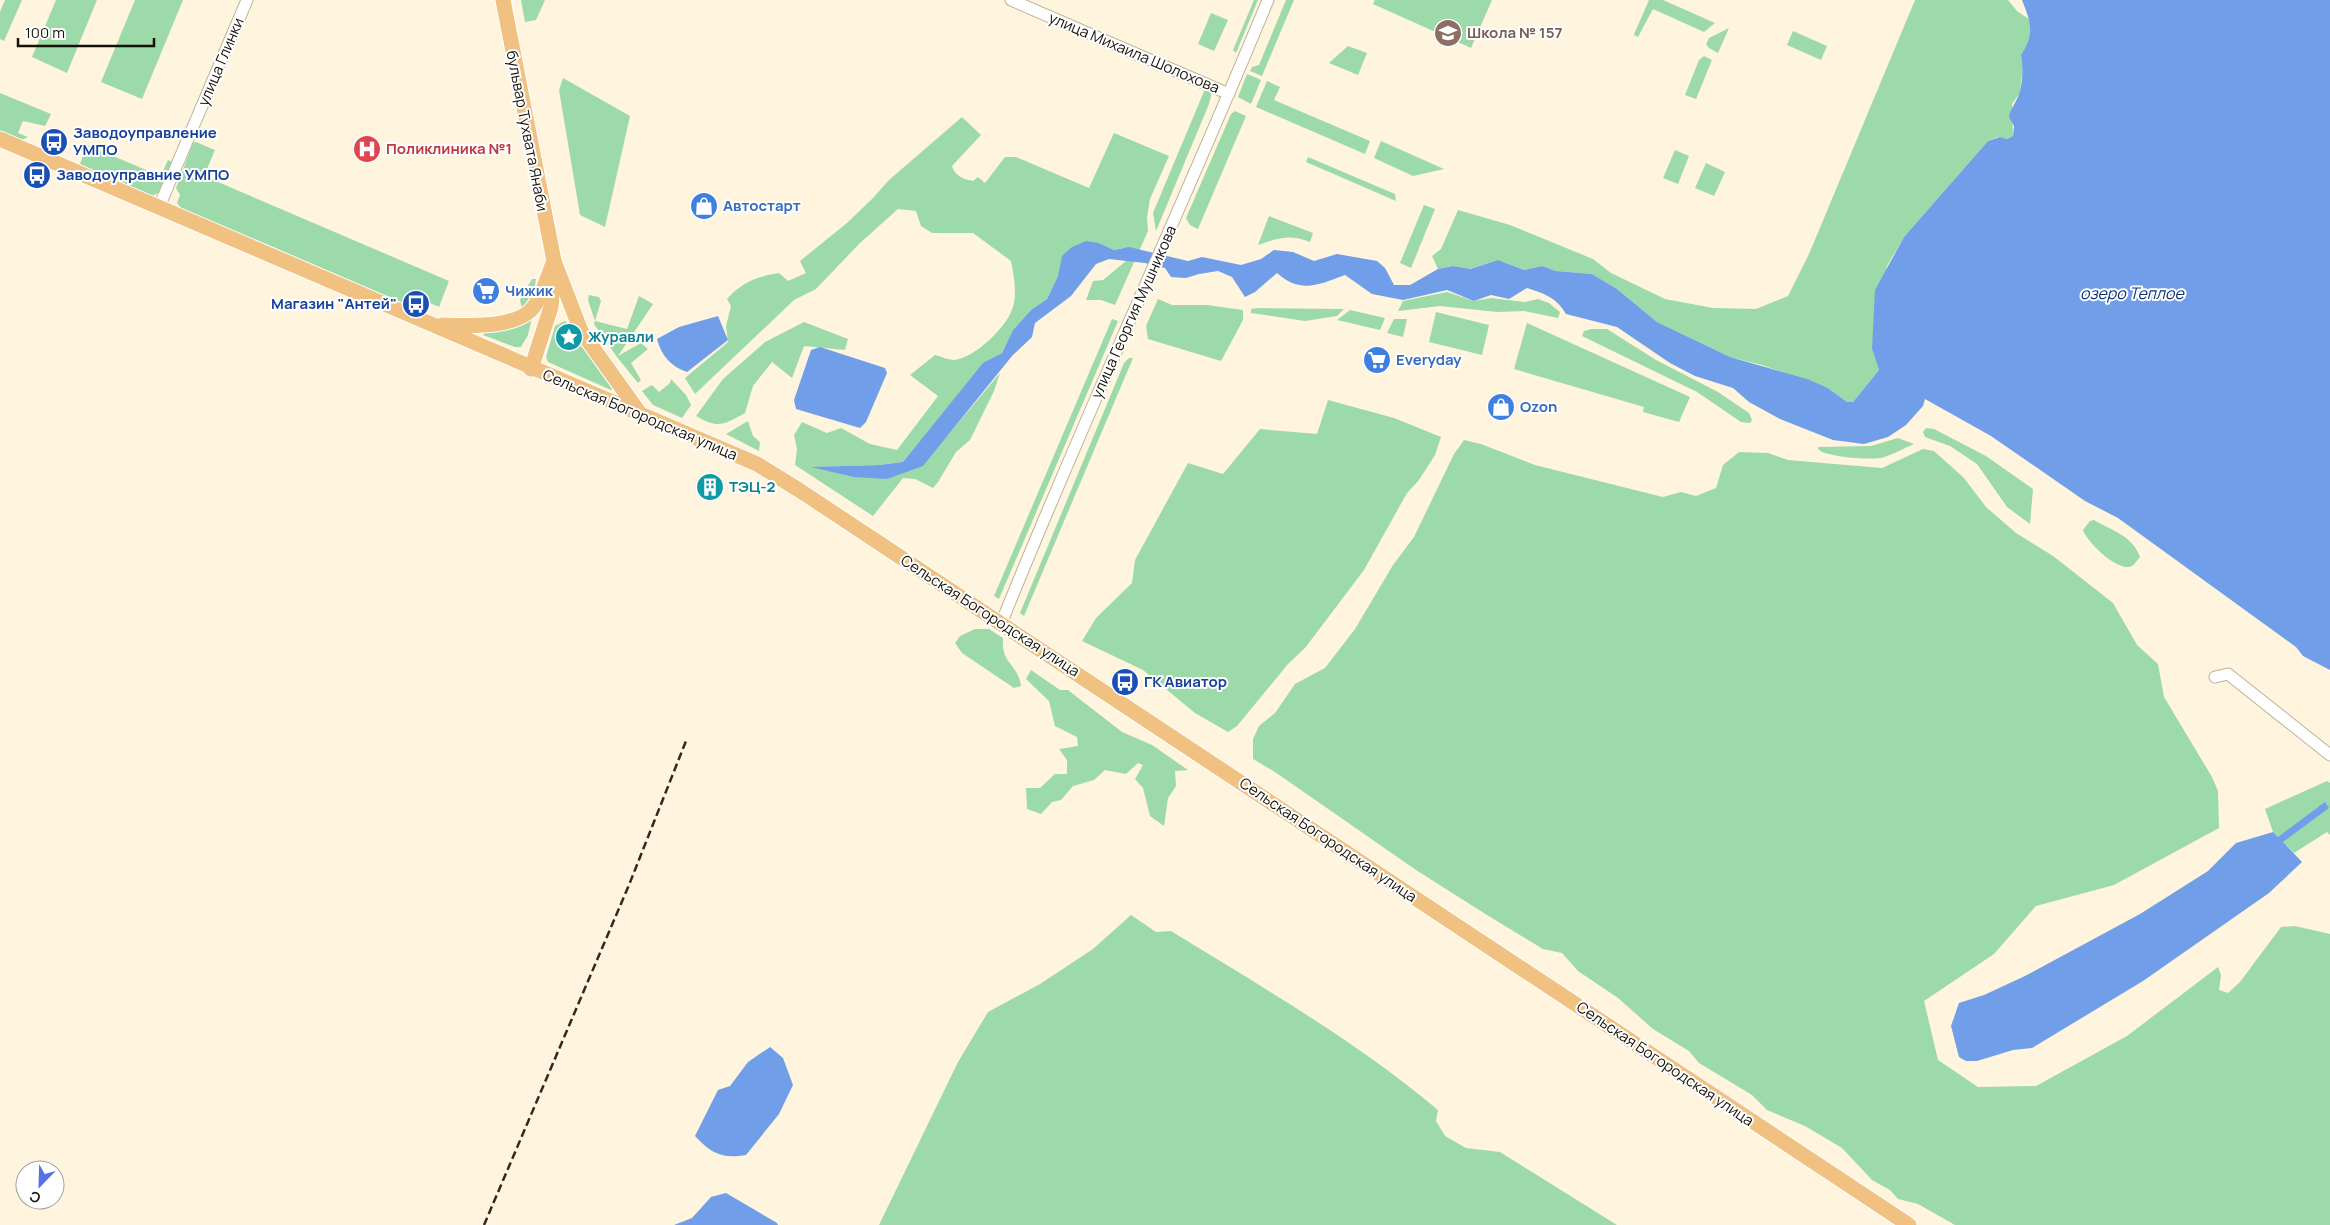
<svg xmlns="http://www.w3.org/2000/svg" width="2330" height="1225" viewBox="0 0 2330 1225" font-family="Manrope,sans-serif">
<rect width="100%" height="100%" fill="#fff4de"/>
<g fill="#9ddaa9">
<path d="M5,0H22L4,41L0,39V12Z"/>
<path d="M56,0H97L67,73L32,57Z"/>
<path d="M135,0H183L142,99L101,82Z"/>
<path d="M521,0H545L536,20L525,22Z"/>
<path d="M1254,0H1258L1236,53L1233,50Z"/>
<path d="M1286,0H1294L1262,76L1250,71L1252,67L1259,65Z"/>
<path d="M1375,0H1492L1471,48L1373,4Z"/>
<path d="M1649,0H1663L1715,23L1704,32L1653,9L1638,37L1634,35L1635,32Z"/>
<path d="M1915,0H2008L2017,11L2030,20C2032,34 2029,43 2021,55L2023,65L2020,93L2012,104L2013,136L2007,139L1998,137L1988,141L1904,237L1887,266L1872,349L1879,370L1853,402H1847L1828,388L1762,365L1730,357L1657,322L1617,289L1592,274L1556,271L1542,266L1524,270L1498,260L1469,269L1453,266L1438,269L1432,256L1441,249L1458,210L1510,225L1593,259L1611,273L1665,299L1713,308L1756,309L1788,296L1809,254Z"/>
<path d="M1211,13L1228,20L1214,51L1198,44Z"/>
<path d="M1729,28L1718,53L1709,48L1706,44L1709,38Z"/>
<path d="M1793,31L1827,46L1821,60L1787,45Z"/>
<path d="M1348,46L1367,53L1358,75L1329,63Z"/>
<path d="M1704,56L1712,60L1696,99L1685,95L1699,60Z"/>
<path d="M1247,74L1261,80L1251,104L1238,97Z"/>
<path d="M563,78L630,116L605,227L580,215L559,90Z"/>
<path d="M1267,81L1280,87L1274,100L1370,141L1365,154L1256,107Z"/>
<path d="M1205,89L1212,92L1209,104L1156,231L1153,213Z"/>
<path d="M0,93L51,114L45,126L23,121L18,133L28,137L21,140L0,131Z"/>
<path d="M1235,111L1246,116L1198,229L1190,225L1186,218L1231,114Z"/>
<path d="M962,117L981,135L952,166C955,176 963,179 973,181L978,177L985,183L1005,157H1016L1089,188L1114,133L1169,156L1150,199L1147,217L1148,231L1115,305L1101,300H1086L1093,281L1103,280L1126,261L1123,248L1114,250L1099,243L1058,276L1047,299L1031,310L1013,330L1002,353L983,364L903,462L879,465L813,467L853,477L922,466L1000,373L994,391L970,440L956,452L938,482L933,488L915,479L903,478L873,516L795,465L797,449L794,435L802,422L827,433L841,428L870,444L897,450L938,396L910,375L935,355C940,356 948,360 954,360C975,358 1007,327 1013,307C1017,292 1014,276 1011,261L973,233H932L921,226L916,211L898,209L860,243L816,289L794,300L695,394L685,378L728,342L726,326L731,306L727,299C741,283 758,276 779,273L788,281L806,273L800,261L847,223L873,198L889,180Z"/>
<path d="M1381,141L1444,169L1413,176L1374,158Z"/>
<path d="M196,142L215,150L204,176L449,281L439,307L416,297L413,303L404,304L182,209L177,203L180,195L176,188L193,143Z"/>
<path d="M87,145L158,175L162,173L168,160L175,163L160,192L152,196L80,164Z"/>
<path d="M1675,150L1689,156L1678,184L1663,178Z"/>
<path d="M1308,157L1395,194L1396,201L1306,162Z"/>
<path d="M1706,163L1725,172L1714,196L1695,188Z"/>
<path d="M1424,205L1435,209L1411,268L1400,263Z"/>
<path d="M1269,216L1313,233L1310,242C1290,234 1278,238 1258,245Z"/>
<path d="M532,279H536L533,297L522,309L520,300Z"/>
<path d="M1447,292L1474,301L1491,298L1525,302L1538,299L1549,303L1560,312L1558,318L1524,311L1497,312L1440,306L1398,311L1403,301Z"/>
<path d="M589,295L599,297L601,301L595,321L627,329L639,296L653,304L618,356L641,343L648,349L631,363L641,380L638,383L617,357L594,324L595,321L588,300Z"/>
<path d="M1158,299L1172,305H1207L1243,310V320L1221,361L1148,339L1146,326Z"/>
<path d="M1259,308L1344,309L1337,316L1305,321L1251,313V309Z"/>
<path d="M1350,310L1385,318L1380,330L1337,320Z"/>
<path d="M1436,312L1489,325L1482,355L1429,342Z"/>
<path d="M532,318L528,335L521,347H515L483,335L484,332Z"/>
<path d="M1112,319L1118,321L999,599L994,596Z"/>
<path d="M1394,319H1407L1403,337L1387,333Z"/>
<path d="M565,321L573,329L613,388L611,390L548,362L546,357L555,326Z"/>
<path d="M804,322L848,339L845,350L804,346L792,378L772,362L753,386L745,413C723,425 719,429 696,416L723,379L765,342Z"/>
<path d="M1527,323L1690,397L1679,422L1643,412L1644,407L1514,369Z"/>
<path d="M1591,329H1607L1656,360L1718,392L1749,413L1752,420L1750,423L1741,422L1697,392L1582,336L1584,331Z"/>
<path d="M1129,358H1133L1024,616L1020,613L1124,363Z"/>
<path d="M671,379L686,395L691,405L682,418L653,405L642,391L652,385L659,392L670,383Z"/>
<path d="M1328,400L1394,418L1441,437L1435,455L1419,480L1407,493L1364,570L1305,648L1288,664L1237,726L1228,732L1195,713L1143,670L1082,641L1096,618L1132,583L1135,560L1188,463L1223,474L1260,429L1317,434Z"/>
<path d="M748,421L753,436L760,442L759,451L726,434Z"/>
<path d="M1926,428L1934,429L1986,456L2033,489L2030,524L2007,507L1977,464L1950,446L1925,437L1923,432Z"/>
<path d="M1898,438L1914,444C1904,448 1891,456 1880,458C1870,460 1824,457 1818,449V447L1871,446Z"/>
<path d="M1464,440L1481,444L1535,465L1663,497L1681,492L1696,496L1716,488L1723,465L1739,452L1768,453L1788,460L1882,468L1923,449L1934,451L1964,478L1986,507L2016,533L2053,556L2113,603L2137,645L2158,664L2164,697L2212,777L2218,791L2219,828L2114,885L2036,906L1994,954L1924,1001L1938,1060L1978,1087L2036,1086L2127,1036L2218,967L2221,975L2219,990L2228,993L2240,982L2281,927L2295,926L2330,934V1225H1955L1918,1204L1898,1199L1890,1190L1872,1180L1842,1148L1805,1126L1767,1110L1752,1095L1699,1063L1689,1051L1653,1029L1618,998L1578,971L1562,953L1543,949L1487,915L1416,870L1275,772L1253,759V739L1259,726L1275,713L1295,684L1325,668L1355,629L1393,565L1414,537L1454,454Z"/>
<path d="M2094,520C2112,531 2132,535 2140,557C2138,559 2135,564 2132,566C2118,573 2087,542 2083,530L2090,521Z"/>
<path d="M975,629H989L1003,638C1001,665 1018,663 1021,686L1014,688L962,653L955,643L960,636Z"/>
<path d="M1031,670L1060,690H1068L1122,732L1152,745L1188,770L1175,771L1176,786L1168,798L1164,826L1150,816L1143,788L1135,779L1143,765L1138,763L1126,774L1105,770L1094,780L1073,786L1061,800L1052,802L1041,814L1027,809L1026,788H1040L1055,774H1067V760L1059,749L1078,746L1077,737L1055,726L1049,701L1026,679Z"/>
<path d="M2327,781L2330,783V835L2327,832L2294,853L2273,832L2265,809Z"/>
<path d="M1131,915L1156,932L1171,931C1262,987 1356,1041 1438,1110L1436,1121L1445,1136L1466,1148L1500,1152L1617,1225H879L958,1062L988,1012L1040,984L1093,949Z"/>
</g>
<g fill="#719ee8">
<path d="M2022,0H2330V670L2303,656L2296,647L2118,518L2085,501L1991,436L1925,399L1923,406L1906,425L1888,437L1864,444L1833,440L1780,419L1749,402L1733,388L1695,376L1670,363L1617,327L1566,314C1557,298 1544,293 1527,288L1509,299L1491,295L1474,301L1447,290L1403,300L1372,294L1345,275C1318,285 1301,294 1277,273L1255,292L1245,297L1232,277L1218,271L1199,274L1186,278L1171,277L1165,268L1145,263L1109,259L1096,264L1071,296L1035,323L1032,337L1012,356L923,466L887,479L853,477L811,467L879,465L903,462L983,363L1002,353L1013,330L1031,310L1047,299L1058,276L1062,256L1072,247L1086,241L1099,243L1114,250L1129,247L1188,261L1202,257L1241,265L1261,259L1274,250L1293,252L1314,261L1337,254L1377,261L1385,268L1394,285H1410L1438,269L1453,266L1470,269L1498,260L1524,270L1542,266L1556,271L1592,274L1617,289L1657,322L1730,357L1807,379L1828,388L1847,402H1853L1879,370L1872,349L1875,290L1904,237L1988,141L2000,137L2007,139L2013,136L2014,126L2009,117C2011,107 2018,100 2020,91C2023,80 2023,66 2021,55C2035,33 2031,23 2022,0Z"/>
<path d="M718,316L728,340L687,372C671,367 661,355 657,339L679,327Z"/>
<path d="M820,347L885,368L887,373L866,422L860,428L796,409L794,400L811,350Z"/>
<path d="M2325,802L2329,808L2283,842L2302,862L2269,893L2143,981L2032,1048L2013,1050L1977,1061H1966L1959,1057L1951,1026L1959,1003L1984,995L2025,976L2140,914L2208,871L2236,843L2273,832L2278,837Z"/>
<path d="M770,1047L783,1058L793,1085L779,1114L746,1155C722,1159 712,1154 695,1136L718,1090L730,1086L748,1062Z"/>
<path d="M726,1193L777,1223L778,1225H674L692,1218L711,1197Z"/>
</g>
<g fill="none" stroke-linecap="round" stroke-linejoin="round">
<g stroke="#beb197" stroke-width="13">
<g id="minor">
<path d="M1011,0L1229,94"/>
<path d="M159,207L247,0"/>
<path d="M1001,624C1085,414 1182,209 1268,0"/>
<path d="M2215,677L2228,674L2330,755"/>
</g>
</g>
<g stroke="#fff" stroke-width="17">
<g id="major">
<path d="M503,0L554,261L581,331L639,412"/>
<path d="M0,139L757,464L799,490L1909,1225"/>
<path d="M442,325C465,326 511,328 530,311C542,299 547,277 554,261"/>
<path d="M531,369L551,307L554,273"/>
</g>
</g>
<use href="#minor" stroke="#fff" stroke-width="11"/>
<use href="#major" stroke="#f1c182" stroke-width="15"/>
<path stroke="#2f291f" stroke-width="2.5" stroke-dasharray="8 4" stroke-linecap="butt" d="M484,1225L629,885L686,741"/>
</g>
<defs>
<g id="school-disc" transform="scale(1.4375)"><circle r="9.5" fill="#8d6e63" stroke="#fff"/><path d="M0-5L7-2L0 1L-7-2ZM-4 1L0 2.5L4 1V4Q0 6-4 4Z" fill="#fff"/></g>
<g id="bus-disc" transform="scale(1.4375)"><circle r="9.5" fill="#1a4fb4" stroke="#fff"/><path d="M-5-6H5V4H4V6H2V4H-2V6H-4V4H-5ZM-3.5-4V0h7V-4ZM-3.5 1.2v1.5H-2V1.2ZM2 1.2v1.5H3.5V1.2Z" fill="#fff"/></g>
<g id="hospital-disc" transform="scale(1.4375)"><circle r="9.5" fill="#e0444e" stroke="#fff"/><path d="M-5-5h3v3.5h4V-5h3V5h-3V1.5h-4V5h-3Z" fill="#fff"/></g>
<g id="shop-disc" transform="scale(1.4375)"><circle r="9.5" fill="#3f7fe0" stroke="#fff"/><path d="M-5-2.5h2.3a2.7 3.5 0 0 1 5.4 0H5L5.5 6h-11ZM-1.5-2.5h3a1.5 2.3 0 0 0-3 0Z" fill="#fff"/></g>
<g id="supermarket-disc" transform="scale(1.4375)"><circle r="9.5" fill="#3f7fe0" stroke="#fff"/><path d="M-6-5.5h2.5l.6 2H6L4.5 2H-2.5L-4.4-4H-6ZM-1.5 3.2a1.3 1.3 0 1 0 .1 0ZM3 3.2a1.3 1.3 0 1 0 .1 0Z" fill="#fff"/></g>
<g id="sight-disc" transform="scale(1.4375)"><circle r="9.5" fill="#0f9aa8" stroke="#fff"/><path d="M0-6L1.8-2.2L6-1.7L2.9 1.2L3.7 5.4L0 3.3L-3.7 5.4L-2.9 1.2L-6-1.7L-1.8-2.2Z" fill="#fff"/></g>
<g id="building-disc" transform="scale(1.4375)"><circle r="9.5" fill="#0f9aa8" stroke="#fff"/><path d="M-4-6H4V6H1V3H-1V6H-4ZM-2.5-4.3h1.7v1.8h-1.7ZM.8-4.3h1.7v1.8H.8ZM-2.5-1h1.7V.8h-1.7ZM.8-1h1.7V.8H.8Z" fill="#fff"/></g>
</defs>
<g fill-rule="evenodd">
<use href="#school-disc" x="1448" y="33"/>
<use href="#bus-disc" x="54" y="142"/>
<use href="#hospital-disc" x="367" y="149"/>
<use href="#bus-disc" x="37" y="175"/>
<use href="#shop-disc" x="704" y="206"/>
<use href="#supermarket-disc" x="486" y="291"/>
<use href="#bus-disc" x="416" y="304"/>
<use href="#sight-disc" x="569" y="337"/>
<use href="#supermarket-disc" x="1377" y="360"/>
<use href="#shop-disc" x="1501" y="407"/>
<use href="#building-disc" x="710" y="487"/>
<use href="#bus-disc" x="1125" y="682"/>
</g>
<g text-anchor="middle" stroke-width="4" stroke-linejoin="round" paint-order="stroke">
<g font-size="15" font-weight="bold" fill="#785e54" stroke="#fff" text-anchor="start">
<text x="1467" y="38">Школа № 157</text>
</g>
<g font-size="15" fill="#171209" stroke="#fff">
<text transform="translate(1134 53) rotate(23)" y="5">улица Михаила Шолохова</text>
<text transform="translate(221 62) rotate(-67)" y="5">улица Глинки</text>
<text transform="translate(527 131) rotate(79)" y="5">бульвар Тухвата Янаби</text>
<text transform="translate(1134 312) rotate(-66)" y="5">улица Георгия Мушникова</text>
<text transform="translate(640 415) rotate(23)" y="5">Сельская Богородская улица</text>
<text transform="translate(990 616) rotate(33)" y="5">Сельская Богородская улица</text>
<text transform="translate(1328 840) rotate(34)" y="5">Сельская Богородская улица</text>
<text transform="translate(1665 1064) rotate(34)" y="5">Сельская Богородская улица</text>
</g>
<g font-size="15" font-weight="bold" fill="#164399" stroke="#fff" text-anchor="start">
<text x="73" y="138">Заводоуправление<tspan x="73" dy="17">УМПО</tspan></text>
<text x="56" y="180">Заводоуправние УМПО</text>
<text x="397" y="309" text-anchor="end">Магазин "Антей"</text>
<text x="1144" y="687">ГК Авиатор</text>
</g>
<g font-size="15" font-weight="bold" fill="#be3a42" stroke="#fff" text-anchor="start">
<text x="386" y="154">Поликлиника №1</text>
</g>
<g font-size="15" font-weight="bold" fill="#366cbe" stroke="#fff" text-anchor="start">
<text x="723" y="211">Автостарт</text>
<text x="505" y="296">Чижик</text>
<text x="1396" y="365">Everyday</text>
<text x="1520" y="412">Ozon</text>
</g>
<g font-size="15" font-weight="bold" fill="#0d838f" stroke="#fff" text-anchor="start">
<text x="588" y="342">Журавли</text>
<text x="729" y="492">ТЭЦ-2</text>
</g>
<g font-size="16" font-style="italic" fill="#0c3475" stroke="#fff">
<text x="2132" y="299">озеро Теплое</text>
</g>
</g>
<g transform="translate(40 1185) rotate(203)"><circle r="24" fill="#ffffff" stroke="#a2a09d"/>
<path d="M0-4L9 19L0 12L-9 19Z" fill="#5671e7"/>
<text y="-8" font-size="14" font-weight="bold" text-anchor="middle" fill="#171209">С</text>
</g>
<path d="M18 38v8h136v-8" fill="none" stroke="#171209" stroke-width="2.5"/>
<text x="25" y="38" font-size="15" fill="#171209" stroke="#ffffff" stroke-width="4" paint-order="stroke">100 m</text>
</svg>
